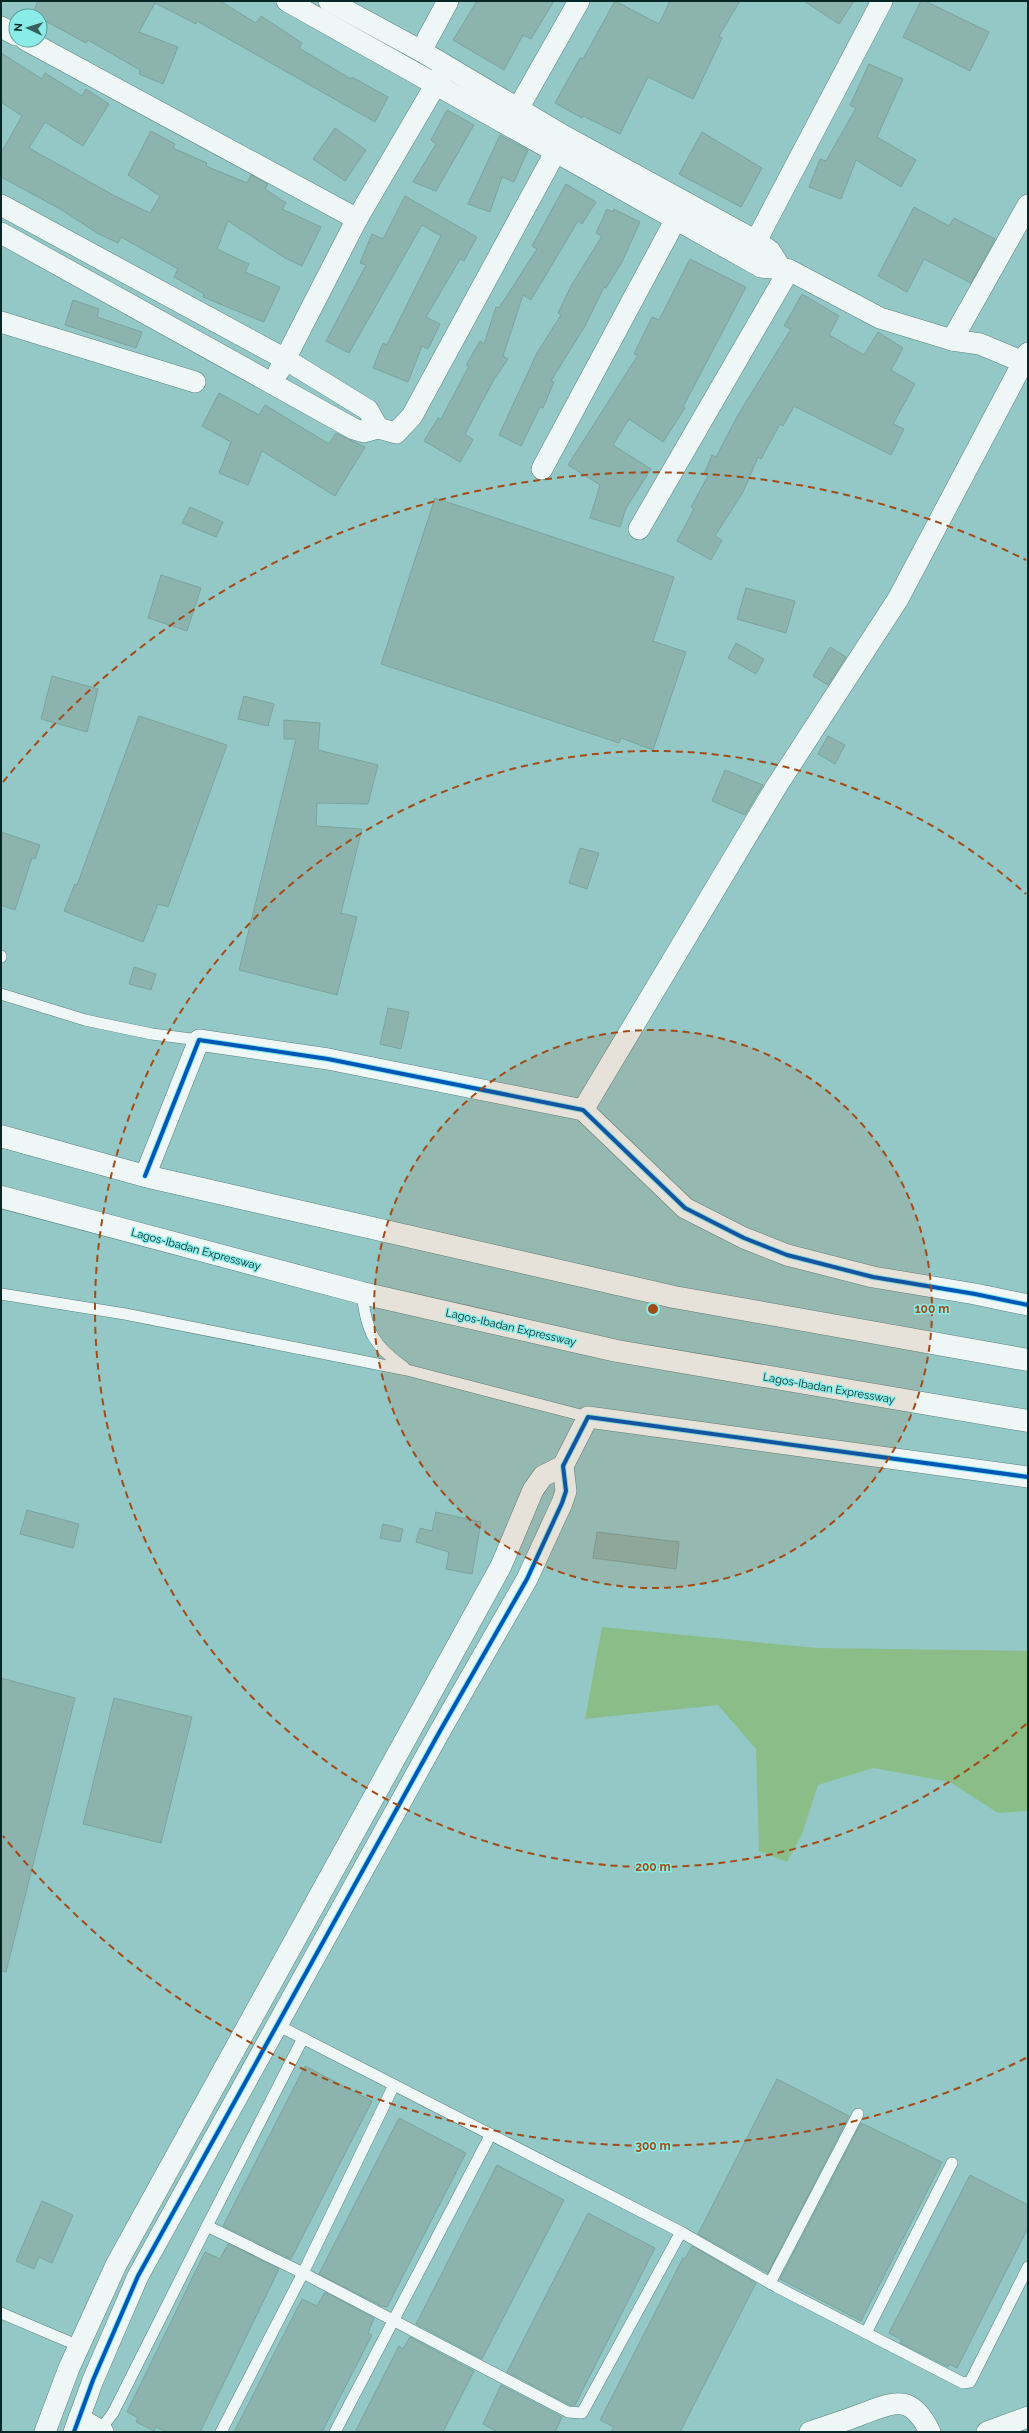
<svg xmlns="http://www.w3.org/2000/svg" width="1029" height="2433" viewBox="0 0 1029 2433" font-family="Raleway,sans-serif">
<rect width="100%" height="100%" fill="#93c8c6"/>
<path fill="#8bbd88" d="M602,1627L817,1648L1028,1651V1811L998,1813L950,1782L873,1768L818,1785L802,1834L787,1862L759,1851L756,1749L718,1705L585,1719Z"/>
<g fill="#8cb3ae" stroke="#7ca49e">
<path d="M38,1H220L256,23L261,16L302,43L299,48L351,79L352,77L388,97L375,122L197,21L196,24L155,3L139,32L178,47L163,84L139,74L140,70L88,40L86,43L40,18V16L32,15Z"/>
<path d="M477,1H554L531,39L523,35L504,70L453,40Z"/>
<path d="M615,1L659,24L670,1H740L719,36L722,38L693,99L648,77L620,134L583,116L582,118L555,103L580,58L583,59Z"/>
<path d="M804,1H854L839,24Z"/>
<path d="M921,1H925L989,32L970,71L903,37Z"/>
<path d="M1,53L42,79L45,73L82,96L86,89L109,104L83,146L45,122L29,148L115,196L150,213L160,196L128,175L151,131L175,144L173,148L207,163L206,166L247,183L251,175L268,184L265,189L286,203L282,209L321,227L302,266L285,258L228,221L217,249L249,264L245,272L280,287L264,322L203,297L204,294L174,277L178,269L121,237L118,243L97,233L62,210L1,177V153L22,116L1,102Z"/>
<path d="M869,64L903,79L877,137L916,160L901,187L856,160L841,199L809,187L820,159L826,161L856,108L850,105Z"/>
<path d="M447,110L474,125L436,191L413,182L436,144L431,140Z"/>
<path d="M335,128L366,150L345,181L313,159Z"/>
<path d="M702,132L762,168L741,207L679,174Z"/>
<path d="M500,135L528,150L514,182L502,177L490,212L468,204Z"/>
<path d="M566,184L596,202L582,224L578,221L531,300L523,295L503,356L508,359L493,381L465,434L473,440L460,462L424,441L438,418L441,419L469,366L466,365L480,341L484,344L496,307L499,308L537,249L532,246Z"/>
<path d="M405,196L477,237L464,261L460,259L426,317L440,324L428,349L422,346L408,382L373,368L383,343L387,345L441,236L422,225L349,353L326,341L366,265L360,263L372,234L383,239Z"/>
<path d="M914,207L949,226L954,218L995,239L971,283L924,259L907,292L878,276Z"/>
<path d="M607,209L613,212L614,209L640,222L622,262L606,288L604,287L585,326L551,381L554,382L543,408L540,407L521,446L499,435L537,353L561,315L558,313L571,286L602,236L596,233Z"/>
<path d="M690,259L746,287L683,407L685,408L663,442L629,419L613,445L651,469L626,508L620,527L590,518L600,485L568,465L638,355L634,354L652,317L659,320Z"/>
<path d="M802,294L839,316L829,335L864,355L878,332L903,348L891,370L915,384L893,424L904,429L891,455L794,406L783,426L780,424L761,459L758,457L743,492L715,536L722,540L711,560L677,541L694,509L691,507L708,476L704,474L712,455L716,457L738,415L791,329L784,326Z"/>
<path d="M73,300L99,309L97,317L142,332L136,348L65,325Z"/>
<path d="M219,393L259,415L265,405L329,444L336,433L365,447L335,496L262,451L248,485L219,473L231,442L202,426Z"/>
<path d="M435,498L674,577L653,641L686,652L653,750L621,738L619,743L381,664Z"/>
<path d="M190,507L223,522L216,537L182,523Z"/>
<path d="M161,575L201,588L187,631L148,618Z"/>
<path d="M746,588L795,601L786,633L737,619Z"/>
<path d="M736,643L764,659L756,674L728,658Z"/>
<path d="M830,647L846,657L828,685L813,676Z"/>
<path d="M52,676L98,689L87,732L41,719Z"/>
<path d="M244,696L274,704L268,726L238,719Z"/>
<path d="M139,716L227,745L168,907L158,904L143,942L64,911L75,884L77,885Z"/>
<path d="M284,720L320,723L318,750L378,765L368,804L317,803L316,826L362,829L341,913L357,917L337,995L239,970L296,739H284Z"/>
<path d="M828,736L845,745L835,764L818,754Z"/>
<path d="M725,770L763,785L745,815L712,801Z"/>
<path d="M1,832L40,845L35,859L32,858L15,910L1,905Z"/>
<path d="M580,848L599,853L587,889L569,883Z"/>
<path d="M134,967L156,974L151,990L129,984Z"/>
<path d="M388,1008L409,1012L401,1049L380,1044Z"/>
<path d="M27,1510L79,1524L73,1548L20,1534Z"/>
<path d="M436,1512L481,1522L472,1574L446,1569L449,1552L416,1542L420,1528L432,1531Z"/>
<path d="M383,1524L403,1529L400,1542L380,1538Z"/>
<path d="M597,1532L679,1542L676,1569L593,1558Z"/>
<path d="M1,1678L75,1698L6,1972L1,1971Z"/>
<path d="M114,1698L192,1717L161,1843L83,1824Z"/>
<path d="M305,2066L372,2101L291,2259L223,2226Z"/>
<path d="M777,2079L849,2116L768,2273L698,2234Z"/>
<path d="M399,2118L466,2153L387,2307L381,2306L319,2274Z"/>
<path d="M861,2123L942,2162L861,2321L780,2279Z"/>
<path d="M497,2165L564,2200L482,2359L416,2324Z"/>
<path d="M970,2175L1028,2205V2228L957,2368L949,2364L948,2367L900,2343L902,2340L889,2333Z"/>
<path d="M42,2201L73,2215L52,2263L39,2257L34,2269L16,2261Z"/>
<path d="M588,2213L655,2248L575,2405H570L507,2372Z"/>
<path d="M228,2244L279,2269L200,2432H167L156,2427L154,2431L136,2422L138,2418L127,2412L205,2252L220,2259Z"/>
<path d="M692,2246L756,2283L680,2432H611L614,2427L600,2420L683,2258L685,2259Z"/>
<path d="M325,2292L374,2318L368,2333L372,2335L322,2432H234L302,2299L317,2306Z"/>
<path d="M410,2337L474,2371L443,2432H355L399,2346L403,2349Z"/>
<path d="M501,2385L562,2417L555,2432H498L483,2424Z"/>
</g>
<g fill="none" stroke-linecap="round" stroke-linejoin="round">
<g stroke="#598280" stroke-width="12">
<g id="lane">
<path d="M1,956V957"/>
<path d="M1,994L85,1020L152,1034L199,1040"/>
<path d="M362,1293C366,1330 373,1346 404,1367"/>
<path d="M1,1294L125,1314L407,1370L588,1417"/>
<path d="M277,2025L681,2232L777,2287L963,2383L970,2382L1028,2267"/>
<path d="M303,2038L207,2226L303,2273L568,2412L582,2413L681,2232"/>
<path d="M770,2283L858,2114"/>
<path d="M1,2313L79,2346"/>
<path d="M866,2333L952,2163"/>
<path d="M100,2430L113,2413L207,2226"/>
<path d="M221,2432L303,2273L394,2085"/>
<path d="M335,2432L491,2134"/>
</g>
</g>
<g stroke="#598280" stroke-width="22">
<g id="street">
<path d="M287,1L761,267C771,269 779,267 789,270L880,318L952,340L980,344L1023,362"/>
<path d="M329,1L421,51L564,136L756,241L770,251L780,267"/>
<path d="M1,27L16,35"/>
<path d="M26,40L357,219"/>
<path d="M421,51L448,1"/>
<path d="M511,121L579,1"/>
<path d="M1,205L285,359L368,410L378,428"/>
<path d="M1,233L354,429L364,432L378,428L396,433L412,416L556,151"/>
<path d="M756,241L882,1"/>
<path d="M1,322L195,382"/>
<path d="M952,340L1028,205"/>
<path d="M279,371L357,219L443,72"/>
<path d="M542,469L676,219"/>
<path d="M639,529L789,270"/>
<path d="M583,1110L776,787L898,599L1028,353"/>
<path d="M145,1176L199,1040L328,1059L583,1110L685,1208L744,1238L787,1255L873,1277L975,1294L1028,1305"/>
<path d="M79,2418L103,2432"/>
<path d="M45,2432L69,2368L116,2265L501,1566L533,1490L543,1476L563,1466"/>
<path d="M74,2432L93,2380L138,2276L440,1731L527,1579L562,1503L566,1491L563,1466L588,1417L1028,1477"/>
<path d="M810,2432C827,2426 845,2421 862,2414C895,2402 911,2393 930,2432"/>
<path d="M987,2432L1028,2417"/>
</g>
</g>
<g stroke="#598280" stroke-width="23">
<g id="highway">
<path d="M1,1136L145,1176L674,1297L1028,1360"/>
<path d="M1,1197L362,1293L617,1351L1028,1421"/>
</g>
</g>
<use href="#lane" stroke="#eff7f6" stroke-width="11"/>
<use href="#street" stroke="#eff7f6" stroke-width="21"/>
<use href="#highway" stroke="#eff7f6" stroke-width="22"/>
<g stroke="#8bece7" stroke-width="6">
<g id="cycleway">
<path d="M145,1176L199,1040L328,1059L583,1110L685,1208L744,1238L787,1255L873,1277L975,1294L1028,1305"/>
<path d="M74,2432L93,2380L138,2276L440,1731L527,1579L562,1503L566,1491L563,1466L588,1417L1028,1477"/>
</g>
</g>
<use href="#cycleway" stroke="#0057b8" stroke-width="4"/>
</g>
<circle cx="653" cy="1309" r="279" fill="#a44a14" fill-opacity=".12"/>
<g fill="none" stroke="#a44a14" stroke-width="2" stroke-dasharray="7 5">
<circle cx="653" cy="1309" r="279"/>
<path d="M1026 1724A558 558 0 1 1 1026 894"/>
<path d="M1026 2058A837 837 0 0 1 3 1836M3 782A837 837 0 0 1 1026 560"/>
</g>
<g text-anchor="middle" stroke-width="3" stroke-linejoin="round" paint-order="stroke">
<g font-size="11" fill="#072726" stroke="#8bece7">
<text transform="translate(196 1249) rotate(15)" y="4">Lagos-Ibadan Expressway</text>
<text transform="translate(511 1327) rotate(13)" y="4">Lagos-Ibadan Expressway</text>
<text transform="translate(829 1388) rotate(10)" y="4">Lagos-Ibadan Expressway</text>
</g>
</g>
<circle cx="653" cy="1309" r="6" fill="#a44a14" stroke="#8bece7" stroke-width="2"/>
<g font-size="12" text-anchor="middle" font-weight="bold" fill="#a44a14" stroke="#8bece7" stroke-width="3" stroke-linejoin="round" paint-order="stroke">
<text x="932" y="1313">100 m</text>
<text x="653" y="1871">200 m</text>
<text x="653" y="2150">300 m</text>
</g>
<rect width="1029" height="2433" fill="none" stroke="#072726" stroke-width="4"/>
<g transform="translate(28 28) rotate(274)"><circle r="19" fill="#8bece7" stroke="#569d9a"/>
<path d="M0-3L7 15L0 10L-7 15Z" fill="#385f5e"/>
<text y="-6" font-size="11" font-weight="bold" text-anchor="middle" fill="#072726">N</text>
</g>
</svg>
